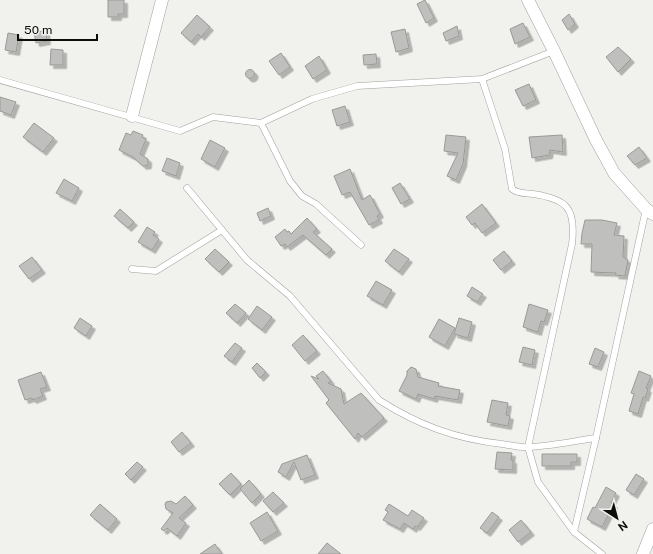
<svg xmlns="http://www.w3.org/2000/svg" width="653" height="554" viewBox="0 0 653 554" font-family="'Public Sans',sans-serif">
<defs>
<filter id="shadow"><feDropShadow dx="3.5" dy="3.5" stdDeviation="0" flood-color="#0004"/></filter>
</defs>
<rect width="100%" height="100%" fill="#f1f2ee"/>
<g fill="#bfc0bd" stroke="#999a96" filter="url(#shadow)">
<path d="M108,0H124V14H118V17H108Z"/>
<path d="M425,0L434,18L426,23L417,4Z"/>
<path d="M569,14L575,24L568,30L562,20Z"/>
<path d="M197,15L210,27L201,37L198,34L191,42L181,33Z"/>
<path d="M523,23L530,37L515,44L510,29Z"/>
<path d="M457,26L459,36L446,41L443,33Z"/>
<path d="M405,29L409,48L396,52L391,32Z"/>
<path d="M46,31L47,41L36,43L34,32Z"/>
<path d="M8,33L19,35L16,52L5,50Z"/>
<path d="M618,47L631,59L618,72L606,57Z"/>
<path d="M51,49L63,50V65H50Z"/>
<path d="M281,53L290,67L279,75L269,61Z"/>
<path d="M376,54L377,64L364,65L363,55Z"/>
<path d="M319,56L327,70L313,79L305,66Z"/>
<circle cx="250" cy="74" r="4.5"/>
<path d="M529,84L536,100L523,106L515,90Z"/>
<path d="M0,97L16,102L11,115L0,111Z"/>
<path d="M345,106L350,122L337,126L332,110Z"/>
<path d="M34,123L54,138L43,152L23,137Z"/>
<path d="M133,131L143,135L142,137L146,139L140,154L148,159V165L143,166L133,157L119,150L126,133L131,135Z"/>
<path d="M446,135L466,137L463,164L456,180L447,176L458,153L444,151Z"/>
<path d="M562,135L563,152L550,150L549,155L532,158L529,137Z"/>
<path d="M210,140L225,148L215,167L201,159Z"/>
<path d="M639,147L647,158L635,165L627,156Z"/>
<path d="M167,158L180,163L176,176L162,171Z"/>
<path d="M350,169L362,200L370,195L380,214L377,216L379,220L369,225L350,192L342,195L334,176Z"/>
<path d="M64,179L79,188L72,201L56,193Z"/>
<path d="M400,183L410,199L401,204L392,188Z"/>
<path d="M482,204L496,223L482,233L475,223L472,225L466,217Z"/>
<path d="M268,208L271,216L260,221L257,213Z"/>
<path d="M120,209L134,222L128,228L114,216Z"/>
<path d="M307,218L317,229L313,232L332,249L326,255L303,235L287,247L285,244L281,246L275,237L285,229L287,232L289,231L291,234Z"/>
<path d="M585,220H602L617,223L614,235L624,236L623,257L628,260L625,276L615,275L616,273L591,272L592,244H581L582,233Z"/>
<path d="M147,227L155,232L153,235L159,239L152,250L138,242Z"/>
<path d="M215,249L229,262L219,272L205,259Z"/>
<path d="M394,249L409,259L399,272L385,261Z"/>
<path d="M504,251L512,261L501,270L493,260Z"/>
<path d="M32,257L42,270L29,279L19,266Z"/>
<path d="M376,281L392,290L383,305L367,296Z"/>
<path d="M472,287L483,294L477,302L467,296Z"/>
<path d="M235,304L246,313L237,323L226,313Z"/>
<path d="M529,304L548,310L544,322L541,321L538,332L523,327Z"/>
<path d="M257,306L272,317L262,330L248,319Z"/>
<path d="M80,318L92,326L86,336L74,328Z"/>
<path d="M459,318L472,322L468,338L454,334Z"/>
<path d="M439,319L455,328L445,346L429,337Z"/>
<path d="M303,335L317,351L305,361L292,345Z"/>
<path d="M235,343L242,348L232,362L224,356Z"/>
<path d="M523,347L535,350L532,365L519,362Z"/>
<path d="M595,348L604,352L598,367L589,364Z"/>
<path d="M257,363L266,372L260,378L252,368Z"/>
<path d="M411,367L416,369L418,377L439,383L438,386L460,390L458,400L435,396L434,399L418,394L416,399L399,391L407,375V371Z"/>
<path d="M323,371L331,381L328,383L341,389L344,404L361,393L384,418L362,437L358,433L355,439L326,403L329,400L311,376L319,379L316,376Z"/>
<path d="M639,371L651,376L646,388L648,389L645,398L643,397L638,414L629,411L634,394L631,393Z"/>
<path d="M41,372L47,387L40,389L43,396L33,400L32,398L25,400L18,380Z"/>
<path d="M492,400L508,403L506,415L510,416L508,426L487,422Z"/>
<path d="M182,432L191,443L179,452L171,442Z"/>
<path d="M497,452L512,453L511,460H513V470L495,469Z"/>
<path d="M542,454H577V462H571V466H542Z"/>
<path d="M307,455L315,475L301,480L294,462L286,477L278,472L282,464Z"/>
<path d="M137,462L143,467L131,480L125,474Z"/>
<path d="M231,473L241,484L230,495L219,484Z"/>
<path d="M636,474L644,479L634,495L626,490Z"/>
<path d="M249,480L261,494L252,503L240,489Z"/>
<path d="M606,487L616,493L611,503L614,504L602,527L587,519L593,507L595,508Z"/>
<path d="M273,492L284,503L273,512L263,501Z"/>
<path d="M185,496L193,505L179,518L186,523L177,536L167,528L164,531L161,529L173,513L166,509L165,504L166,502L171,501L176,504Z"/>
<path d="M100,504L117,519L108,530L90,515Z"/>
<path d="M389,504L408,516L412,510L424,518L417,527L415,526L413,529L404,523L400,529L383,520L388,512L385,510Z"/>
<path d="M267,512L278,531L261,541L250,523Z"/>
<path d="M492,512L499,517L487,533L480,528Z"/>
<path d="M521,520L531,532L518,542L509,530Z"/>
<path d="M327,543L341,554H318Z"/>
<path d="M215,544L222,554H200Z"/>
</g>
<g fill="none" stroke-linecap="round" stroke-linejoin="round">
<g stroke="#a0a19e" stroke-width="7">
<g id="service">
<path d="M482,79L505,149L512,189C518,194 526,193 533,194C568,199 576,209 572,244L528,447L538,482L574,532"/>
<path d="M0,80L180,131L213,117L261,123L312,99L357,86L482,79L554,51"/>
<path d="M261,123L290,181L302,196L316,204L361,245"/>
<path d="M187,188L247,260L290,296L379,400C418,425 456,439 502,444C510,445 520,448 529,447C551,446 574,441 596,438"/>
<path d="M132,269L156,271L222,230"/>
<path d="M602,554L574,532L596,438L646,209"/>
</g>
</g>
<g stroke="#a0a19e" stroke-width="13">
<g id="minor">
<path d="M528,0L554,51L596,140L614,173L646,209L653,214"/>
<path d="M132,116L162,0"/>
<path d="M643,554L653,529"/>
</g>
</g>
<use href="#service" stroke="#fff" stroke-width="6"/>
<use href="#minor" stroke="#fff" stroke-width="12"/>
</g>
<g transform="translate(617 518) rotate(144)" stroke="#f1f2ee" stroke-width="3" paint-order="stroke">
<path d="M0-3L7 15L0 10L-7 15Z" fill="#0d0d0c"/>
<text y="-6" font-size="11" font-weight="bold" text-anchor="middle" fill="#0d0d0c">N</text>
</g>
<path d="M18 34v6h79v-6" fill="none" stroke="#0d0d0c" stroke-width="2"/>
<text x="24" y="34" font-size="12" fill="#0d0d0c" stroke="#f1f2ee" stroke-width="3" paint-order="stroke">50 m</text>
</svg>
